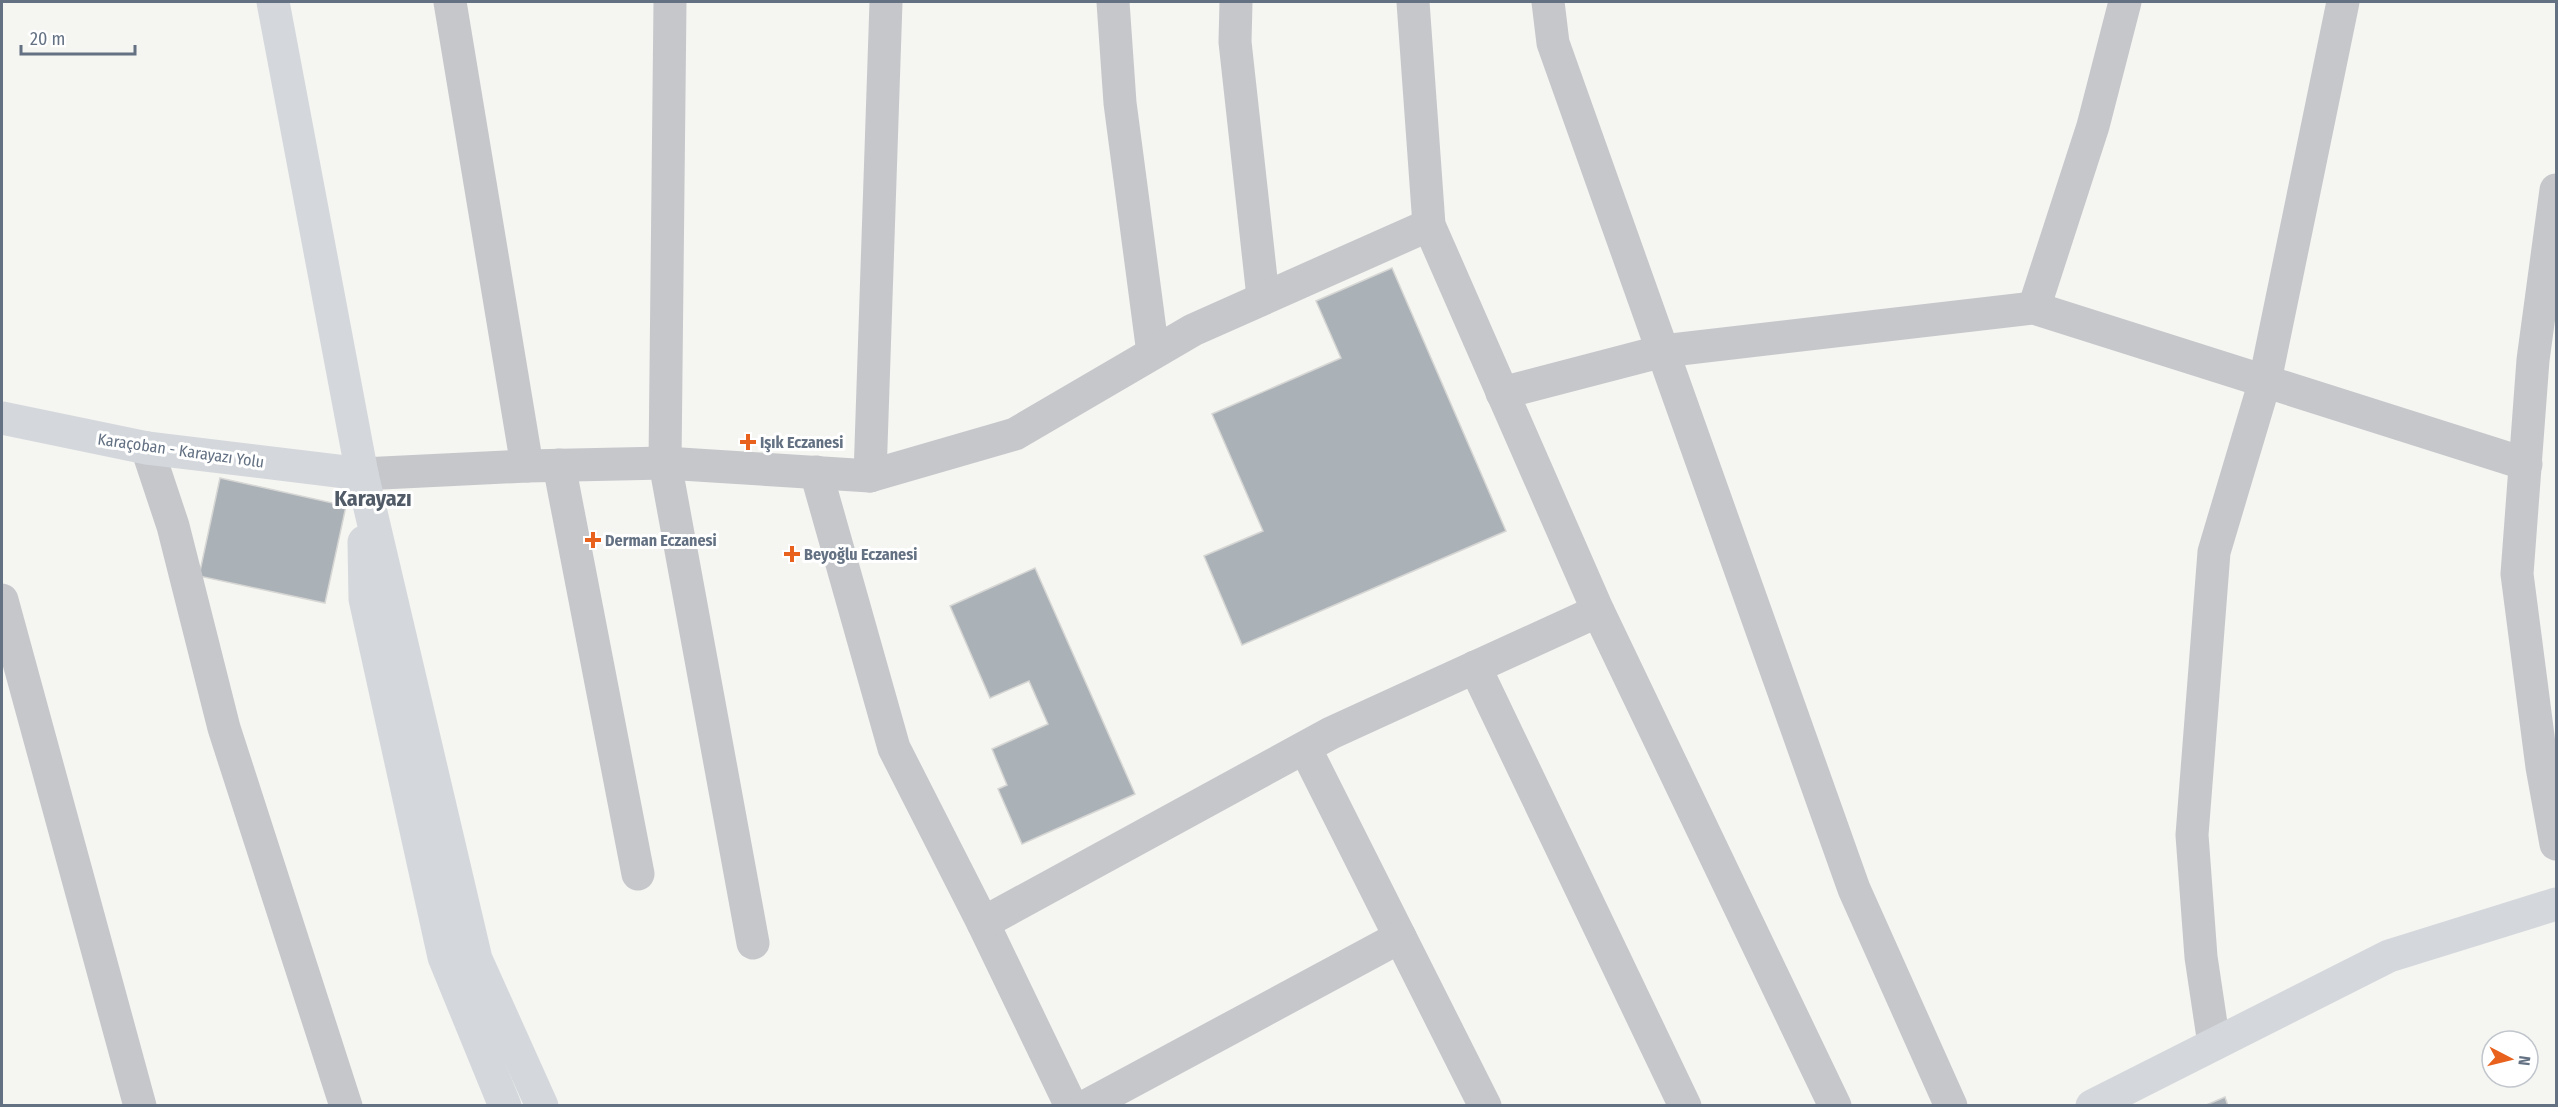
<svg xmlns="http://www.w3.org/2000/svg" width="2558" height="1107" viewBox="0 0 2558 1107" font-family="'Fira Sans Condensed',sans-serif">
<rect width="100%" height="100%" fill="#f5f5f1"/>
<g fill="#aab1b7" stroke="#d6d6d4" stroke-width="1.5">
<path d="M1392,268L1506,531L1242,645L1204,556L1263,531L1212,414L1341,358L1316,301Z"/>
<path d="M220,478L346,506L325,603L199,576Z"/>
<path d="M1035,568L1135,794L1022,844L998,789L1007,785L992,749L1048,724L1029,681L990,698L950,606Z"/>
<path d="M2225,1097L2228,1106H2204Z"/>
</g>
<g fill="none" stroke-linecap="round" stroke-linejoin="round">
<g stroke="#c5c7cb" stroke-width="33">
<path d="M450,2L527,466"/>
<path d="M670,2L665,463L753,943"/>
<path d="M1113,2L1120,103L1153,353"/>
<path d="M1236,2L1235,42L1263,297"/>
<path d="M1413,2L1429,225L1598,611L1835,1106"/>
<path d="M1548,2L1553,43L1854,889L1951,1106"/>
<path d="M2556,190L2533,360L2517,574L2542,767L2556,844"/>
<path d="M2034,308L2093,126L2125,2"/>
<path d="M1502,393L1663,351L2034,308L2526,464"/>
<path d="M147,448L173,526L224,728L346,1106"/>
<path d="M559,465L638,874"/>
<path d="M816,472L894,748L983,923L1071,1106"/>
<path d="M362,474L527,466L665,463L870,476L1015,434L1193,330L1429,225"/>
<path d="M870,476L886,2"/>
<path d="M2,600L140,1106"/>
<path d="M1475,667L1685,1106"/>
<path d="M1305,748L1485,1106"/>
<path d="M983,923L1331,733L1598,611"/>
<path d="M2214,1044L2201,957L2192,835L2214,552L2265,381L2343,2"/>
<path d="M1086,1106L1400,937"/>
</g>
<g stroke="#d4d8dc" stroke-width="33">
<path d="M273,2L362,474L476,959L542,1106"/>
<path d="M2,418L147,448L362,474"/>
<path d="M364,542L365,599L444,957L505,1106"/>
<path d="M2092,1106L2389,956L2556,904"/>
</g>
</g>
<g fill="#e8621d" stroke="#fff" stroke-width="2">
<path d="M745 433h6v6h6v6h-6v6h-6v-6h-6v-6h6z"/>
<path d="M590 531h6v6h6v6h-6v6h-6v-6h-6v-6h6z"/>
<path d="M789 545h6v6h6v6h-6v6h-6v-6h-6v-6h6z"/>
</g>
<g text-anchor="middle" stroke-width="6" stroke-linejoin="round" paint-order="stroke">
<g font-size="16" font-weight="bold" fill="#637183" stroke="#fff" text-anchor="start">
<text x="760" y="448">Işık Eczanesi</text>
<text x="605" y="546">Derman Eczanesi</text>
<text x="804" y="560">Beyoğlu Eczanesi</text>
</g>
<g font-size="16" fill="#637183" stroke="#fff">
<text transform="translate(181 450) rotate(8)" y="6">Karaçoban - Karayazı Yolu</text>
</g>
<g font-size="22" font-weight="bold" fill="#515b68" stroke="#fff">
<text x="373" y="506">Karayazı</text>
</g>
</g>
<rect width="2558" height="1107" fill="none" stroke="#637183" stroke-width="6"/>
<g transform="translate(2510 1059) rotate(97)"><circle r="28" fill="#ffffff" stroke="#c1c6cd" stroke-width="1.5"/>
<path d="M0-4.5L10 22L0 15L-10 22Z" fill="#e8621d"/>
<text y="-9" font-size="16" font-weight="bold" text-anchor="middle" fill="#637183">N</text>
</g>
<path d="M21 45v9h114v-9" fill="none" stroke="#637183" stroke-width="3"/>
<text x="30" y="45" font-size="18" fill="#637183" stroke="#ffffff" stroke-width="4.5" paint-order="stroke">20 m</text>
</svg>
